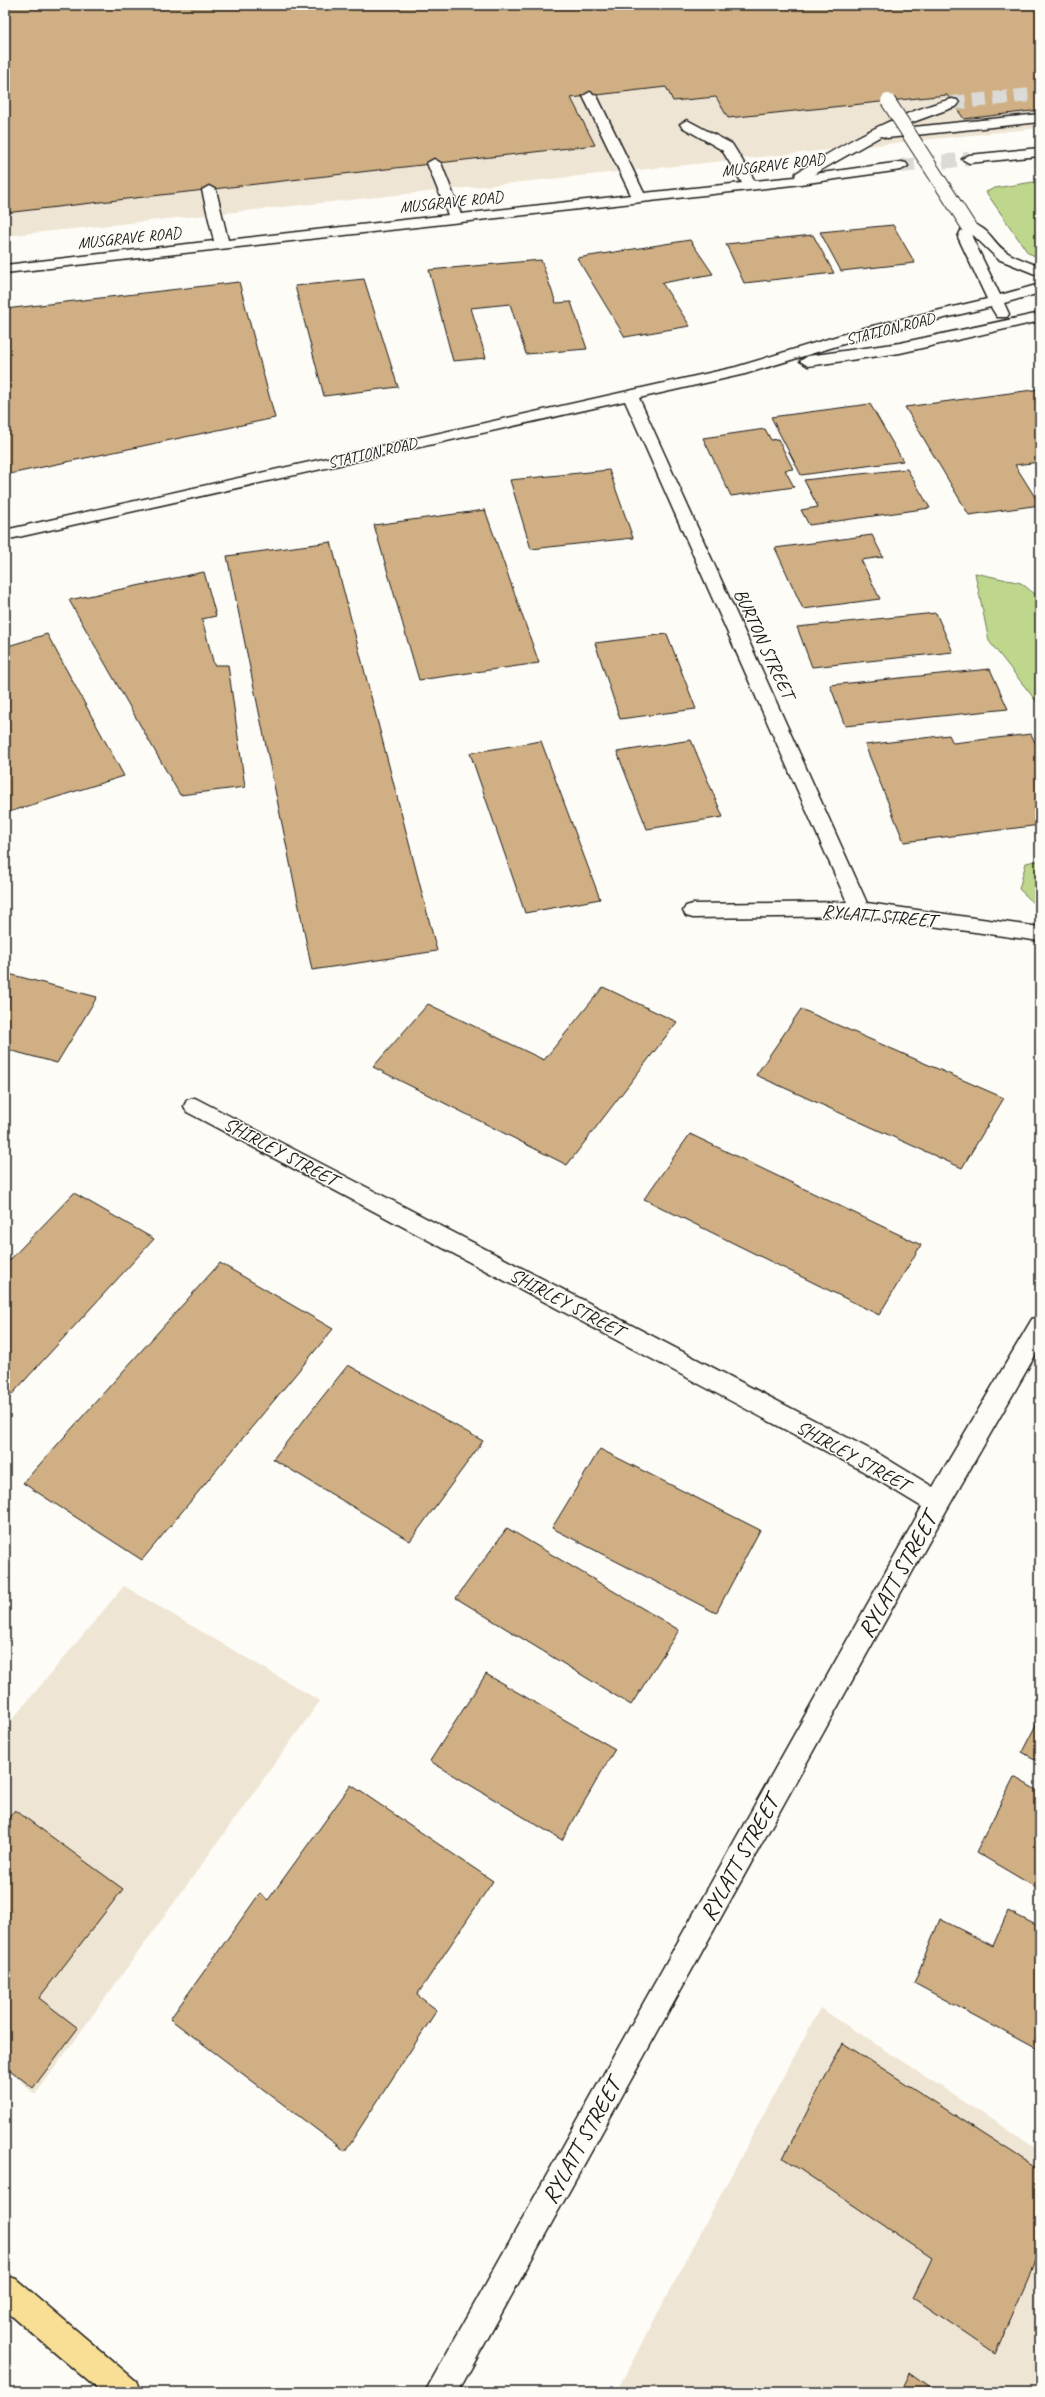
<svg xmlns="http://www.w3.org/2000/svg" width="1045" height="2397" viewBox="0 0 1045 2397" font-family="Caveat,sans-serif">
<rect width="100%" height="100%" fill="#fdfcf7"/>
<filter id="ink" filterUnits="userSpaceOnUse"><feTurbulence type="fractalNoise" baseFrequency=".025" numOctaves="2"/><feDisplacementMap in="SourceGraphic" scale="8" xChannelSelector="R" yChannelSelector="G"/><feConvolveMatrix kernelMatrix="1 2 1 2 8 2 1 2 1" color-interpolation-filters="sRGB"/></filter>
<g filter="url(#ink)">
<g fill="#efe5d4">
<path d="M5,5H1040V128L5,236Z"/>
<path d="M124,1586L320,1701L35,2095L5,2066V1728Z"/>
<path d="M820,2008L1040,2151V2392H616Z"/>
</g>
<g fill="#bfd78d" stroke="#6e7a54">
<path d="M1040,181V258L1028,253L986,192L995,188Z"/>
<path d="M975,573L1021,583L1040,598V706L989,641Z"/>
<path d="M1040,860V909L1019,889L1026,863Z"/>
</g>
<g fill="#cfaf83" stroke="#1c1c1c">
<path d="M5,5H1040V110L964,119L947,95L728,118L716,97L673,101L666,87L571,98L595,145L5,213Z"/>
<path d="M893,225L915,263L841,271L820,232Z"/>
<path d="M813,235L834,273L744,283L726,244Z"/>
<path d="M690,240L713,274L662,283L690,326L625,337L577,258Z"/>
<path d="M541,260L556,303L571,302L587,349L526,354L510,304L471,308L486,358L453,361L429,270Z"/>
<path d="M364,279L398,387L324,396L295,286Z"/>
<path d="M239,282L275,418L5,475V309Z"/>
<path d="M1040,389V462L1015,465L1040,505L969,515L905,407Z"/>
<path d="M870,404L903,461L801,475L771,417Z"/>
<path d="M765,429L771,440L778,439L793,469L785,470L794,487L731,496L703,438Z"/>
<path d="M907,469L930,508L809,525L801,510L818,507L804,480Z"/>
<path d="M609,470L633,538L531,549L510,480Z"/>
<path d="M485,510L539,663L419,680L374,525Z"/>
<path d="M872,535L883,557L861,560L880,599L803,609L775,548Z"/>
<path d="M331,542L437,951L312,970L227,556Z"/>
<path d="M204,572L216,616L202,619L214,665H228L245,787L180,795L69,600Z"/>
<path d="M936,613L953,652L812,667L797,627Z"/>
<path d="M47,634L124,776L6,813L5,647Z"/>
<path d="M667,634L696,709L620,719L595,643Z"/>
<path d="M990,669L1008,709L845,726L830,685Z"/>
<path d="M1031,734L1040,753V825L904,842L865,745L949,735L953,743Z"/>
<path d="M691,740L723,817L647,829L617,752Z"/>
<path d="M541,741L600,899L525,913L470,753Z"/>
<path d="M5,973L97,997L57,1063L5,1049Z"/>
<path d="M603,987L677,1022L567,1165L373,1067L428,1004L544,1060Z"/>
<path d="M801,1009L1004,1098L962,1168L756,1075Z"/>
<path d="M690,1134L921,1245L879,1315L644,1199Z"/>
<path d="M74,1193L154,1239L5,1402V1265Z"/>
<path d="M220,1263L333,1329L142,1560L23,1483Z"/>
<path d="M348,1365L483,1441L410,1541L273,1459Z"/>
<path d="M600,1449L760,1530L716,1613L552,1528Z"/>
<path d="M507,1528L679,1630L631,1705L456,1598Z"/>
<path d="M486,1674L615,1749L562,1840L430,1761Z"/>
<path d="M1040,1717V1762L1022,1752Z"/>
<path d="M1014,1777L1040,1792V1890L976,1852Z"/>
<path d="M351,1785L493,1881L417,1995L437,2010L345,2151L170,2019L260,1893L268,1900Z"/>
<path d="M15,1810L123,1889L39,1998L78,2028L33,2088L5,2066V1822Z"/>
<path d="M1008,1911L1040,1927V2051L914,1983L940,1919L993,1946Z"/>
<path d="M843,2043L1040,2170V2250L995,2354L913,2298L932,2258L783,2158Z"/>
<path d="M909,2373L935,2392H900Z"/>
</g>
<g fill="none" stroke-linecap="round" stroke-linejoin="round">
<g stroke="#dbdad6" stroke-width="14" stroke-dasharray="14 7" stroke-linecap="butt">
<path d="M952,103L1040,94"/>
<path d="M901,166L969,159"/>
</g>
<g stroke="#1c1c1c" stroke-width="3">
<g id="minor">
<path d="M590,92L597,96L644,193L742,183L722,150L682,127L680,124L687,120L732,144L755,181L795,177L796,173C845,143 896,113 952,99L957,100L959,103L957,106L894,129L1040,114V122L887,138L881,136L814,174L901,162L906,163L908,166L901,170L793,185L5,273V265L214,241L202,190L209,186L216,190L228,240L448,215L427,163L434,159L441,163L461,214L631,195L583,96Z"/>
<path d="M1040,148V156L969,163L962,159L969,155Z"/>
<path d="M969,223C992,228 991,243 1008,253C1018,259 1030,262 1040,267V276L998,259L973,235L972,237L1000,295L1040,284V293L1004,303L1009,314L1007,317H997L991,307L873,335L745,374L639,398L867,903L1040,927V941L860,916L693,918L686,916L683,911L686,906L693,904L847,902L625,401L5,540V530L736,367L864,328L987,299L958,237L964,224Z"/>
<path d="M1040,313V321L900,353L808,366L800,361L808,356L900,343Z"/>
<path d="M195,1098L879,1454L933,1487L1032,1319L1040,1316V1347L946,1511L458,2392H425L922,1507L861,1470L187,1112L184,1106L187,1100Z"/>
</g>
</g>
<g stroke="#1c1c1c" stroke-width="3">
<path id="highway" d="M5,2275L16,2279L136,2381L141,2392H101L5,2310Z"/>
</g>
<use href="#minor" fill="#fdfcf7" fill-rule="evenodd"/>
<use href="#highway" fill="#f9df96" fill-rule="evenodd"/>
<g stroke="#1c1c1c" stroke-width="16" stroke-linecap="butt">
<path id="minor-bridge" d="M888,101L969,227"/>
</g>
<use href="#minor-bridge" stroke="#fdfcf7" stroke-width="14"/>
</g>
</g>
<g text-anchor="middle" stroke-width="3" stroke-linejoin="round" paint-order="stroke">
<g font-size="16" fill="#1c1c1c" stroke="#fdfcf7">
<text transform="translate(773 164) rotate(-7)" y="6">MUSGRAVE ROAD</text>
<text transform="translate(451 201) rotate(-6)" y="6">MUSGRAVE ROAD</text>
<text transform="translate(129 237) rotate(-6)" y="6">MUSGRAVE ROAD</text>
<text transform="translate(890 328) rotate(-14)" y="6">STATION ROAD</text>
<text transform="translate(372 452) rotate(-13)" y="6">STATION ROAD</text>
</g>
<g font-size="19" fill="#1c1c1c" stroke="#fdfcf7">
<text transform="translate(765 643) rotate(65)" y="7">BURTON STREET</text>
<text transform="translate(879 915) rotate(5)" y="7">RYLATT STREET</text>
<text transform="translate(281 1151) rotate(28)" y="7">SHIRLEY STREET</text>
<text transform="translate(567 1302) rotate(28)" y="7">SHIRLEY STREET</text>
<text transform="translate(853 1455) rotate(29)" y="7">SHIRLEY STREET</text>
</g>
<g font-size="23" fill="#1c1c1c" stroke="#fdfcf7">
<text transform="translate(897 1575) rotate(-61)" y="8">RYLATT STREET</text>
<text transform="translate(739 1858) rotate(-61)" y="8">RYLATT STREET</text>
<text transform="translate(581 2141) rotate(-61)" y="8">RYLATT STREET</text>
</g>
</g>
<rect width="1045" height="2397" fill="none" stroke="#fdfcf7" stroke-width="20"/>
<rect x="10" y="10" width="1025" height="2377" fill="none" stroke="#1c1c1c" stroke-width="1.5" filter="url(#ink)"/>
</svg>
